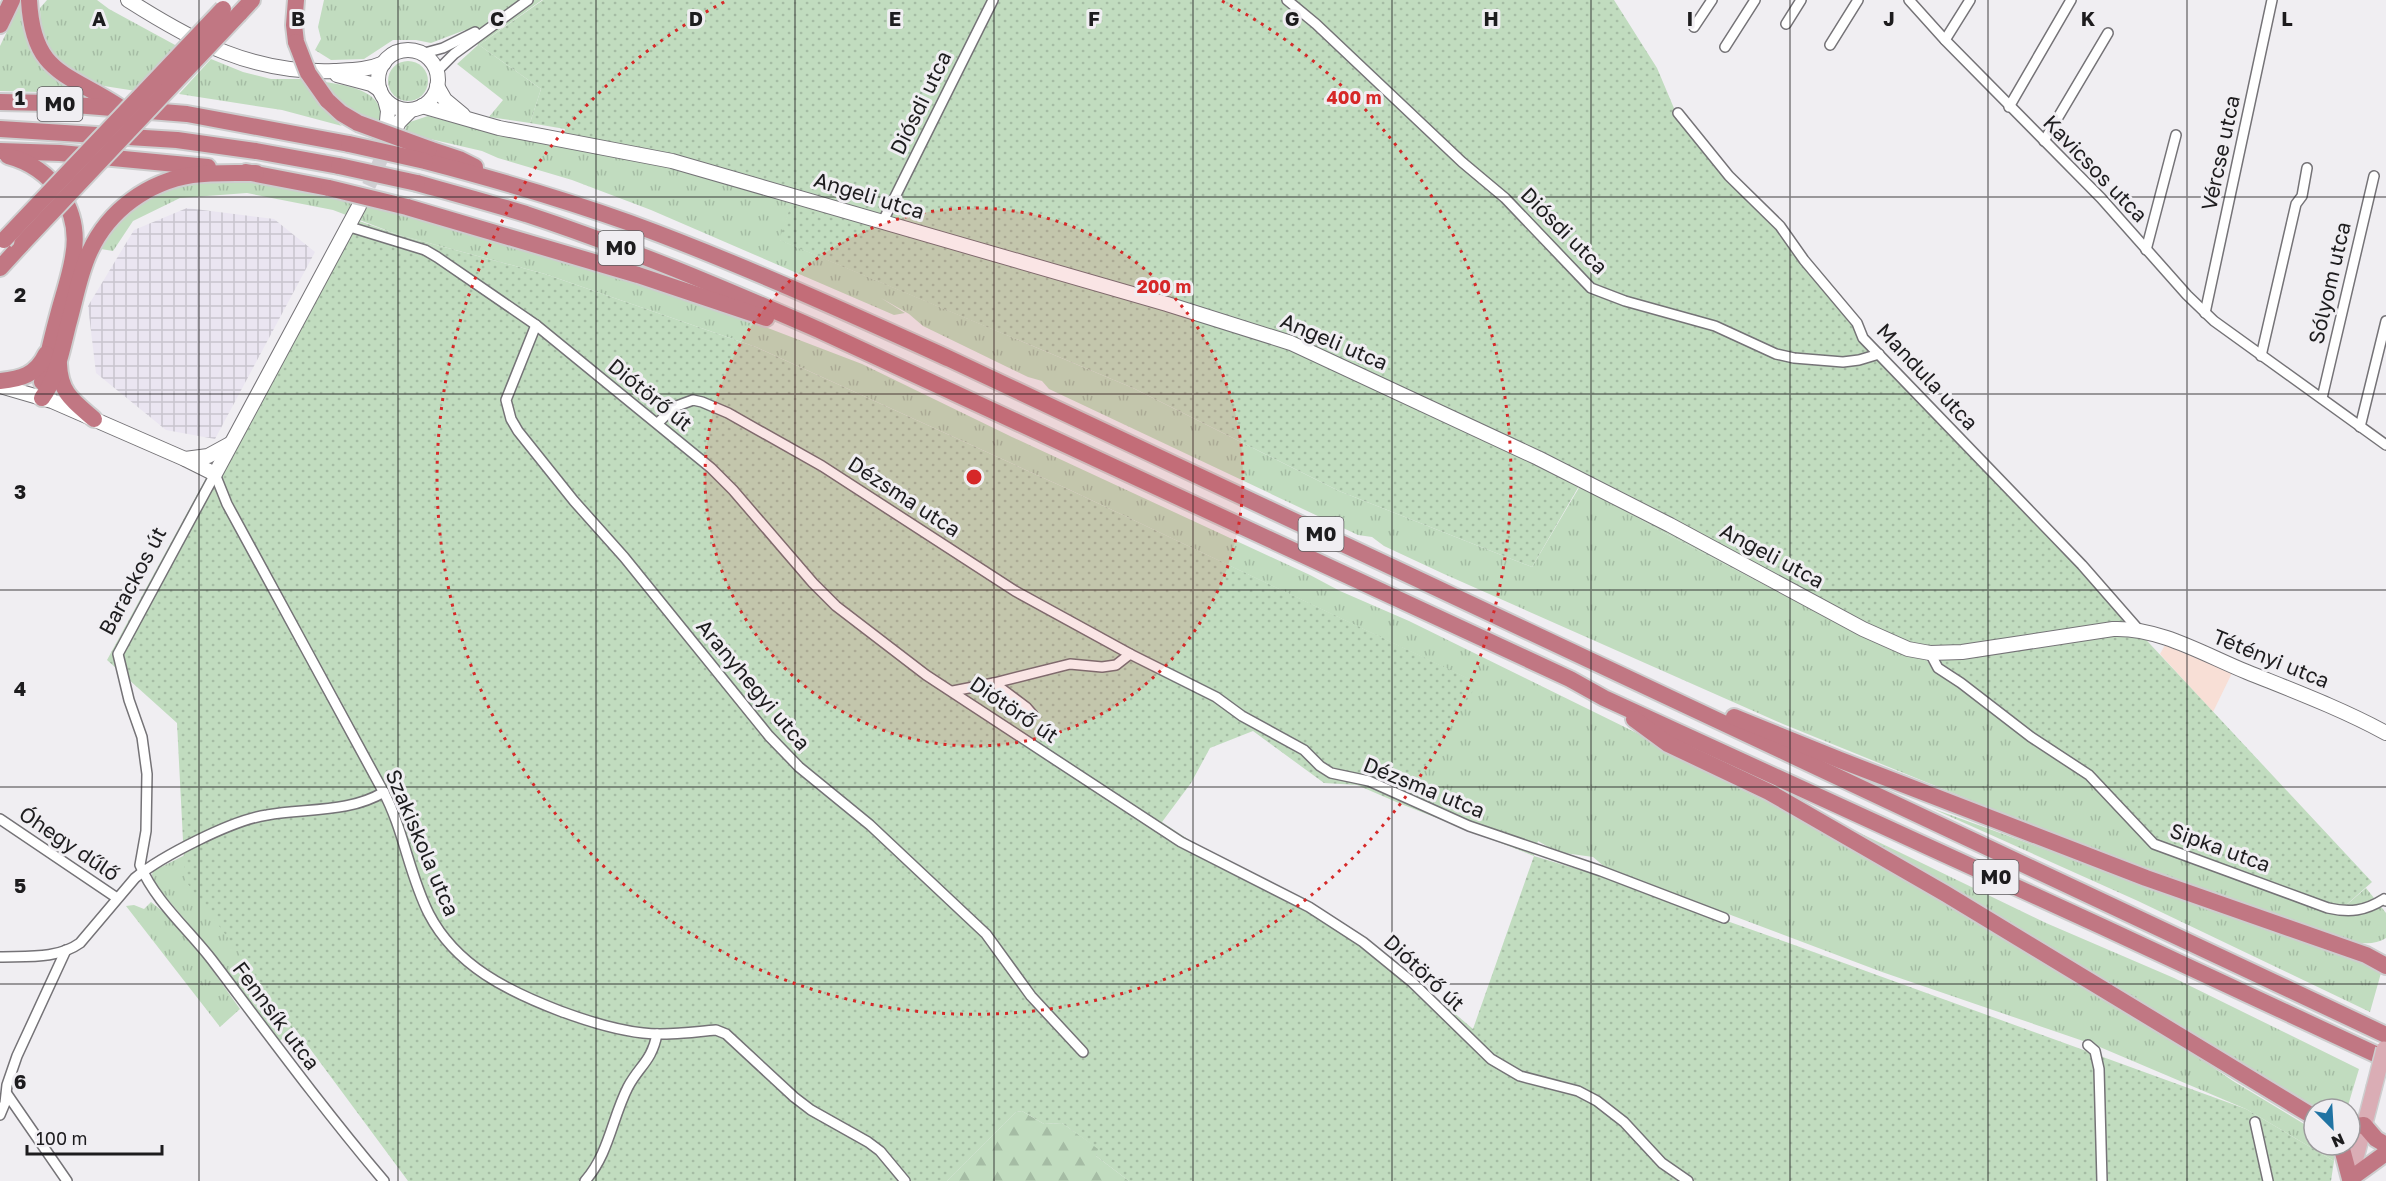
<svg xmlns="http://www.w3.org/2000/svg" width="2386" height="1181" viewBox="0 0 2386 1181" font-family="'Golos Text',sans-serif">
<defs>
<pattern id="industrial-grid" width="8" height="8" patternUnits="userSpaceOnUse" patternTransform="scale(1.5)"><rect width="8" height="8" fill="#eae5f1"/><path d="M0 4h8M4 0v8" fill="none" stroke="#c8c4ce"/></pattern>
<pattern id="grass-tufts" width="24" height="20" patternUnits="userSpaceOnUse" patternTransform="scale(1.5)"><rect width="24" height="20" fill="#c1dcbf"/><path d="M3 7l-1-3M5 7V3M7 7l1-3M15 17l-1-3M17 17v-4M19 17l1-3" fill="none" stroke="#a5bca4"/></pattern>
<pattern id="forest-firs" width="22" height="20" patternUnits="userSpaceOnUse" patternTransform="scale(1.5)"><rect width="22" height="20" fill="#c1dcbf"/><path d="M5 1l3.5 6h-7zM16 11l3.5 6h-7z" fill="#a5bca4"/></pattern>
<pattern id="garden-dots" width="8" height="8" patternUnits="userSpaceOnUse" patternTransform="scale(1.5)"><rect width="8" height="8" fill="#c1dcbf"/><path d="M2 2h.1M6 6h.1" fill="none" stroke="#a5bca4" stroke-width="1.8" stroke-linecap="round"/></pattern>
</defs>
<rect width="100%" height="100%" fill="#f0eef2"/>
<path fill="#f8dfd6" d="M2165,645L2232,673L2213,712L2160,654Z"/>
<path fill="url(#industrial-grid)" d="M187,208L274,219L315,252L215,439L166,430L96,373L88,306L134,230Z"/>
<g fill="url(#grass-tufts)">
<path d="M22,0C28,53 31,68 79,93L0,91V46Z"/>
<path d="M47,0H97L109,9L177,46L136,91L104,86L71,74L54,57L41,35L40,8Z"/>
<path d="M324,0H542L479,45L541,89L530,123L489,117L503,100L457,64L478,45L465,30L431,43L416,40H393L364,59L331,60L315,50L321,39L318,27Z"/>
<path d="M211,59L243,72L271,79H303L325,110L342,126L282,110L179,94Z"/>
<circle cx="408" cy="81" r="20"/>
<path d="M319,81C343,85 390,89 379,125L348,110Z"/>
<path d="M428,116L454,123L557,146L563,135L795,193L780,240L1133,388L1339,491L1532,567L1580,486L1606,498L1653,527L1887,648L1905,655L1926,659L1932,668L2086,779L2152,847L2336,914L2366,888L2386,913V938C2366,951 2338,937 2318,930L2061,837L1783,724L1444,574L1384,546L1372,537L1358,535L1049,389L1042,381L1028,377L923,326L909,314L881,298L905,313L894,315L651,210L572,180L498,158L482,151L404,133L407,123Z"/>
<path d="M266,180L462,226L723,311L862,364L1012,437L1310,575L1340,591L1409,621L1651,740L1734,786L1776,806L1939,899L2175,1041L2233,1081L2314,1130V1145L2335,1147L2334,1161L2246,1109L2095,1045L1882,972L1606,868L1593,857L1557,852L1538,841L1534,856L1401,804L1477,683L1070,490L756,347L545,274L399,235L333,210L247,193L180,198L133,221L113,251L101,249L113,227L142,199L179,182Z"/>
<path d="M1931,808C2034,845 2137,883 2240,920C2287,937 2338,947 2381,973L2370,1012L2138,901Z"/>
<path d="M1837,822L2046,923L2174,978L2359,1069L2347,1109H2319L2002,918Z"/>
<path d="M201,847L315,1005L277,1044L215,956L156,885L152,875L153,871Z"/>
<path d="M151,902L181,926L240,1009L220,1027L126,906L134,905L144,909Z"/>
</g>
<path fill="url(#forest-firs)" d="M1022,1111L1044,1124L1062,1123L1099,1149L1096,1156L1129,1181H947L1016,1112Z"/>
<g fill="url(#garden-dots)">
<path d="M543,0H1614L1657,68L1676,113L1720,164L1767,211L1861,334L2372,882L2336,914L2161,852L2152,847L2086,779L1953,682L1940,675L1926,659L1905,655L1887,648L1653,527L1606,498L1579,486L1532,567L1339,491L1133,388L779,240L795,193L563,135L565,129L530,123L541,89L479,45Z"/>
<path d="M348,217L399,235L545,274L756,347L1070,490L1478,683L1401,804L1357,785L1324,783L1253,731L1210,748L1191,783L1162,822L1230,867L1295,894L1367,939L1473,1029L1534,856L1597,875L1786,942L2246,1109L2334,1161L2331,1181H1129L1096,1156L1098,1149L1062,1123L1044,1124L1022,1111L1016,1112L947,1181H408L185,880L177,723L107,660Z"/>
</g>
<g fill="none" stroke-linecap="round" stroke-linejoin="round">
<path stroke="#d0ced2" stroke-width="14" stroke-dasharray="14 7" stroke-linecap="butt" d="M360,205L388,144"/>
<g stroke="#757377" stroke-width="12">
<g id="street">
<path d="M1287,0L1316,24L1462,162L1505,198L1591,288L1625,301L1715,326L1776,354L1794,358L1843,362L1859,360L1879,354"/>
<path d="M1909,0L1945,40L2101,198L2187,295L2214,321L2386,445"/>
<path d="M1786,24L1801,0"/>
<path d="M1694,27L1712,0"/>
<path d="M1945,40L1970,0"/>
<path d="M1830,45L1858,0"/>
<path d="M1725,47L1755,0"/>
<path d="M421,54L443,48L475,32"/>
<path d="M436,72L454,54L528,0"/>
<path d="M2009,107L2071,0"/>
<path d="M1678,113L1729,176L1780,226L1804,260L1857,323L1863,338L2082,565L2138,629"/>
<path d="M2044,141L2108,33"/>
<path d="M882,223L993,0"/>
<path d="M350,227L425,250L437,257L536,325L711,468L733,490L813,583L836,606L926,675L1181,842L1309,907L1363,942L1412,982L1491,1059L1520,1076L1578,1091L1597,1101L1624,1122L1662,1163L1688,1181"/>
<path d="M2146,250L2176,135"/>
<path d="M2205,313L2272,0"/>
<path d="M536,325L506,400L511,419L518,431L574,501L624,557L769,736L799,767L870,825L986,934L1031,996L1083,1052"/>
<path d="M2261,356L2296,204L2302,196L2307,168"/>
<path d="M2322,398L2374,176"/>
<path d="M658,423L674,407L693,400L702,402L728,413L822,466L1015,591L1130,654"/>
<path d="M2360,427L2386,321"/>
<path d="M215,474L227,504C279,600 331,695 383,791C404,830 409,875 429,914C456,966 508,991 560,1011C587,1021 614,1030 643,1033C667,1036 692,1032 716,1030L726,1034L794,1097L811,1110L868,1142L880,1151L905,1181"/>
<path d="M215,474L118,654L129,700L142,737L147,774L146,831L140,865C155,901 188,929 212,960C268,1034 323,1109 384,1181"/>
<path d="M1930,653L1938,668L1961,683L2031,737L2089,775L2154,844L2328,908C2350,913 2365,911 2384,899L2386,901"/>
<path d="M994,683L1026,707L1033,715"/>
<path d="M953,691L994,683L1070,664L1102,667L1116,665L1130,654L1216,697L1242,716L1304,750L1320,766L1331,773L1369,781L1469,826L1601,871L1724,918"/>
<path d="M0,819L117,898"/>
<path d="M0,957C27,956 58,959 80,943L135,878C162,856 232,820 267,815C306,808 349,813 384,792"/>
<path d="M2088,1045L2095,1051L2099,1069L2102,1181"/>
<path d="M7,1094L67,1181"/>
<path d="M0,1115L5,1103L7,1085L17,1056L66,950"/>
<path d="M2255,1122L2268,1181"/>
<path d="M585,1181C609,1154 612,1118 628,1087C639,1066 652,1061 657,1034"/>
</g>
</g>
<g stroke="#757377" stroke-width="16">
<g id="secondary">
<path d="M128,0C194,42 253,74 334,71C352,70 368,70 384,63"/>
<circle cx="408" cy="80" r="30"/>
<path d="M337,75L371,84L380,90"/>
<path d="M437,86L445,100L463,115"/>
<path d="M385,100L388,111L386,131"/>
<path d="M422,106L499,128L672,161L1167,304L1291,343L1538,458L1670,525L1863,629L1908,649L1930,653L1962,652L2113,629C2159,627 2205,655 2247,672C2294,691 2342,709 2386,733"/>
<path d="M393,134L399,122L411,110"/>
<path d="M0,386L52,401L185,459L215,474L359,206"/>
<path d="M185,459L208,456L230,444"/>
</g>
</g>
<g stroke="#cdcdce" stroke-width="18">
<path id="primary" d="M2350,1181L2374,1088"/>
</g>
<g stroke="#cdcdce" stroke-width="20">
<g id="highway">
<path d="M29,0C33,74 66,72 118,106"/>
<path d="M296,0L294,25L296,42"/>
<path d="M239,14L252,0"/>
<path d="M0,25L12,0"/>
<path d="M327,100L341,113L358,123"/>
<path d="M0,102L50,103L187,114L349,144"/>
<path d="M0,129L177,140L256,151L339,166"/>
<path d="M429,149L459,159L475,167"/>
<path d="M0,151L60,153L208,167"/>
<path d="M8,156C53,168 82,210 73,257C70,276 63,296 58,315C52,337 47,359 42,382"/>
<path d="M425,161C494,179 563,199 630,223C739,263 844,311 950,359L2386,1035"/>
<path d="M246,172L329,188"/>
<path d="M417,183C453,193 490,203 526,214C626,247 723,288 819,330L1570,679L1604,698L2103,927L2386,1059"/>
<path d="M407,207L638,275L766,318"/>
<path d="M0,268L22,244"/>
<path d="M59,364C60,393 73,401 94,419"/>
<path d="M0,381C21,379 36,375 46,354"/>
<path d="M42,398C57,378 62,349 68,325C75,301 79,274 90,251C109,210 148,182 192,175C213,172 235,173 256,173"/>
<path d="M1734,717L1840,760L2146,878L2366,955L2386,966"/>
<path d="M1634,719L1668,744L1769,792L1946,894L2314,1117"/>
<path d="M2350,1127L2364,1125L2376,1139L2386,1145"/>
<path d="M2341,1145L2350,1179L2386,1153"/>
</g>
</g>
<use href="#street" stroke="#fff" stroke-width="9"/>
<use href="#secondary" stroke="#fff" stroke-width="14"/>
<use href="#primary" stroke="#daadb5" stroke-width="15"/>
<use href="#highway" stroke="#c17783" stroke-width="16"/>
<g stroke="#cdcdce" stroke-width="18" stroke-linecap="butt">
<path id="primary-bridge" d="M2374,1088L2384,1049"/>
</g>
<g stroke="#cdcdce" stroke-width="20" stroke-linecap="butt">
<g id="highway-bridge">
<path d="M296,42L308,73L327,100"/>
<path d="M358,123L429,149"/>
<path d="M349,144L425,161"/>
<path d="M339,166L417,183"/>
<path d="M329,188L407,207"/>
<path d="M4,240L223,9"/>
<path d="M22,244L239,14"/>
</g>
</g>
<use href="#primary-bridge" stroke="#daadb5" stroke-width="15"/>
<use href="#highway-bridge" stroke="#c17783" stroke-width="16"/>
</g>
<path fill="none" stroke="#1d1c1e" stroke-width="1.5" stroke-opacity="0.55" d="M199,0V1181M398,0V1181M596,0V1181M795,0V1181M994,0V1181M1193,0V1181M1392,0V1181M1591,0V1181M1790,0V1181M1988,0V1181M2187,0V1181M0,197H2386M0,394H2386M0,590H2386M0,787H2386M0,984H2386"/>
<circle cx="974" cy="477" r="269" fill="#d62828" fill-opacity=".12"/>
<g fill="none" stroke="#d62828" stroke-width="3" stroke-dasharray="3 6">
<circle cx="974" cy="477" r="269"/>
<path d="M1222 1A537 537 0 1 1 726 1"/>
</g>
<g text-anchor="middle" stroke-width="6" stroke-linejoin="round" paint-order="stroke">
<g fill="#f0eef2" stroke="#5c5b5e" stroke-width="1.5">
<rect x="37.5" y="87" width="45" height="34" rx="4.5"/>
<rect x="598.5" y="231" width="45" height="34" rx="4.5"/>
<rect x="1298.5" y="517" width="45" height="34" rx="4.5"/>
<rect x="1973.5" y="860" width="45" height="34" rx="4.5"/>
</g>
<g font-size="20" font-weight="bold" fill="#1d1c1e">
<text x="60" y="111">M0</text>
<text x="621" y="255">M0</text>
<text x="1321" y="541">M0</text>
<text x="1996" y="884">M0</text>
</g>
<g font-size="21" fill="#1d1c1e" stroke="#f0eef2">
<text transform="translate(921 103) rotate(-64)" y="7">Diósdi utca</text>
<text transform="translate(2221 153) rotate(-78)" y="7">Vércse utca</text>
<text transform="translate(2095 169) rotate(46)" y="7">Kavicsos utca</text>
<text transform="translate(869 196) rotate(17)" y="7">Angeli utca</text>
<text transform="translate(1564 231) rotate(45)" y="7">Diósdi utca</text>
<text transform="translate(2330 283) rotate(-77)" y="7">Sólyom utca</text>
<text transform="translate(1334 342) rotate(23)" y="7">Angeli utca</text>
<text transform="translate(1927 377) rotate(47)" y="7">Mandula utca</text>
<text transform="translate(650 395) rotate(39)" y="7">Diótörő út</text>
<text transform="translate(904 497) rotate(33)" y="7">Dézsma utca</text>
<text transform="translate(1772 556) rotate(28)" y="7">Angeli utca</text>
<text transform="translate(133 581) rotate(-62)" y="7">Barackos út</text>
<text transform="translate(2271 659) rotate(22)" y="7">Tétényi utca</text>
<text transform="translate(753 685) rotate(50)" y="7">Aranyhegyi utca</text>
<text transform="translate(1014 710) rotate(34)" y="7">Diótörő út</text>
<text transform="translate(1424 788) rotate(22)" y="7">Dézsma utca</text>
<text transform="translate(422 843) rotate(67)" y="7">Szakiskola utca</text>
<text transform="translate(69 844) rotate(34)" y="7">Óhegy dűlő</text>
<text transform="translate(2220 848) rotate(20)" y="7">Sipka utca</text>
<text transform="translate(1424 973) rotate(43)" y="7">Diótörő út</text>
<text transform="translate(276 1016) rotate(53)" y="7">Fennsík utca</text>
</g>
</g>
<g font-size="20" text-anchor="middle" font-weight="bold" fill="#1d1c1e" stroke="#f0eef2" stroke-width="6" stroke-linejoin="round" paint-order="stroke">
<text x="99" y="26">A</text>
<text x="298" y="26">B</text>
<text x="497" y="26">C</text>
<text x="696" y="26">D</text>
<text x="895" y="26">E</text>
<text x="1094" y="26">F</text>
<text x="1292" y="26">G</text>
<text x="1491" y="26">H</text>
<text x="1690" y="26">I</text>
<text x="1889" y="26">J</text>
<text x="2088" y="26">K</text>
<text x="2287" y="26">L</text>
<text x="20" y="105">1</text>
<text x="20" y="302">2</text>
<text x="20" y="499">3</text>
<text x="20" y="696">4</text>
<text x="20" y="893">5</text>
<text x="20" y="1089">6</text>
</g>
<circle cx="974" cy="477" r="9" fill="#d62828" stroke="#f0eef2" stroke-width="3"/>
<g font-size="18" text-anchor="middle" font-weight="bold" fill="#d62828" stroke="#f0eef2" stroke-width="6" stroke-linejoin="round" paint-order="stroke">
<text x="1354" y="104">400 m</text>
<text x="1164" y="293">200 m</text>
</g>
<g transform="translate(2332 1127) rotate(156)"><circle r="28" fill="#f0eef2" stroke="#9c9a9d" stroke-width="1.5"/>
<path d="M0-4.5L10 22L0 15L-10 22Z" fill="#2073a3"/>
<text y="-9" font-size="16" font-weight="bold" text-anchor="middle" fill="#1d1c1e">N</text>
</g>
<path d="M27 1145v9h135v-9" fill="none" stroke="#1d1c1e" stroke-width="3"/>
<text x="36" y="1145" font-size="18" fill="#1d1c1e" stroke="#f0eef2" stroke-width="4.5" paint-order="stroke">100 m</text>
</svg>
